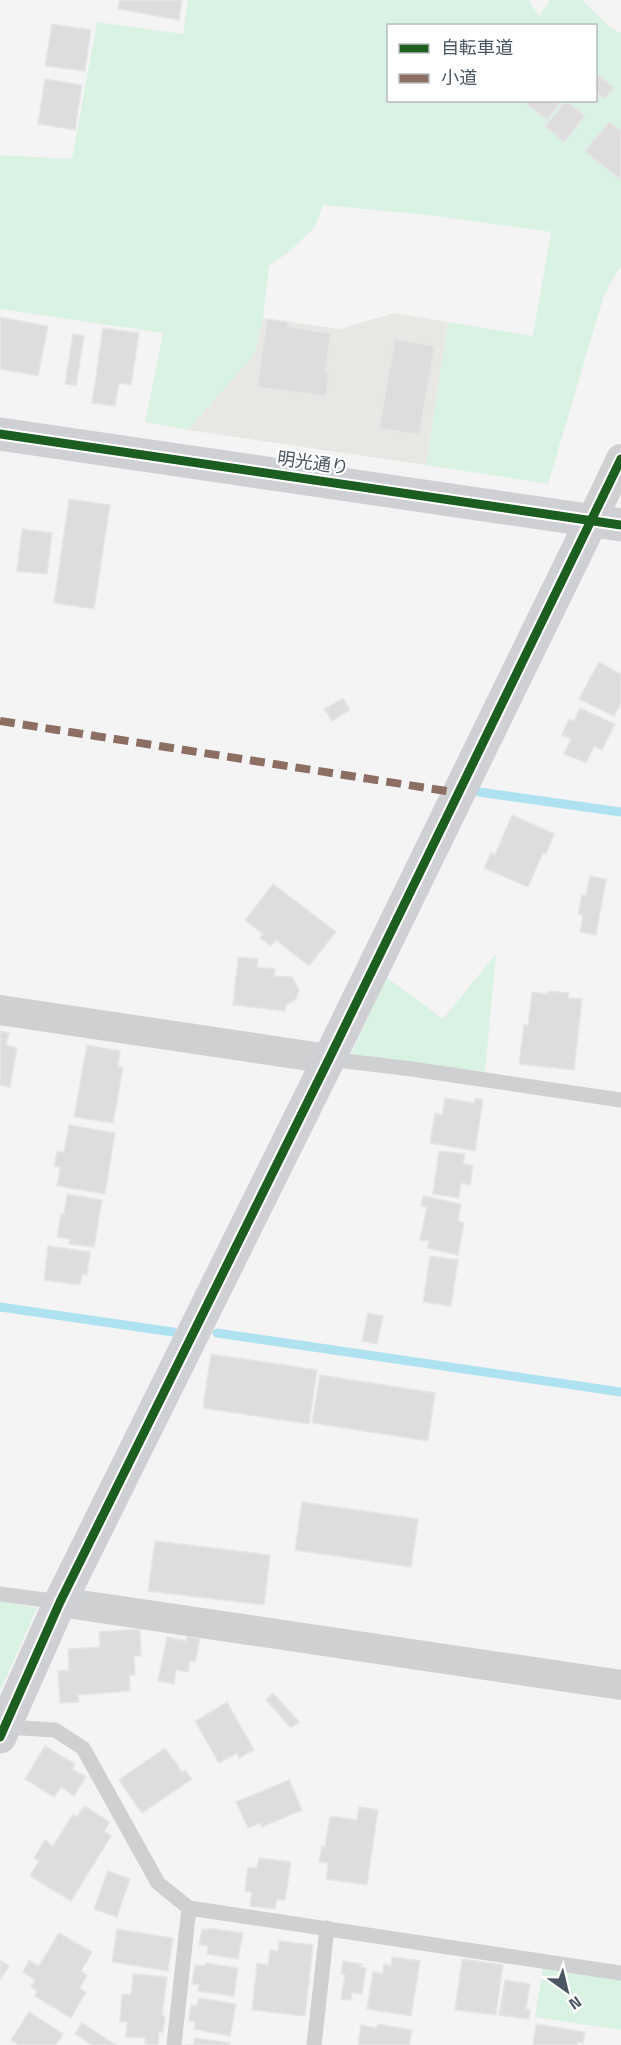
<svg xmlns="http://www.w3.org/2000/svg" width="621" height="2045" viewBox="0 0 621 2045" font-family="'Titillium Web','Noto Sans JP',sans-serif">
<rect width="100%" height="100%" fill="#f4f4f4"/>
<path fill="#e8e7e3" d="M395,313L448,322L426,465L188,430L255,354L263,318L339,329Z"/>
<g fill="#d9f2e3" fill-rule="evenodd">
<path d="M188,0H528L539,16L550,0H582L611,28L621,33V265L604,295L548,484L426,465L448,322L533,336L551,232L428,215L323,205L315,227L290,251L269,266L263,318L255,354L188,430L145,422L163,333L0,309V155L72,159L97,22L183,34ZM388,26H596V100H388Z"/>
<path d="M496,954L485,1072L351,1054L386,977L443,1019Z"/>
<path d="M0,1601L37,1608L0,1691Z"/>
<path d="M543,1968L621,1980V2030L535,2017Z"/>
</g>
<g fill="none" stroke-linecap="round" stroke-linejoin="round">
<g stroke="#aee2f0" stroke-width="9">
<path d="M479,792L621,812"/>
<path d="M0,1307L173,1332"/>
<path d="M217,1333L621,1392"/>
</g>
</g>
<g fill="#ddddde" stroke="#e5e6e7" stroke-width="1.5">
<path d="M120,0H182L179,20L118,9Z"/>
<path d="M52,24L91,30L85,71L45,66Z"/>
<path d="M596,73L614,88L604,99L596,92Z"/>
<path d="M45,79L82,85L75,130L38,124Z"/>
<path d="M522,100H562L547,120Z"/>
<path d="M566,101L585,116L564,142L545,126Z"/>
<path d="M609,122L621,131V180L585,151Z"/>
<path d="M0,317L48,326L38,376L0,369Z"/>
<path d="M267,319L288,322V327L331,333L325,372L329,373L326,396L257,387Z"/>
<path d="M103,328L139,333L131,385L119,383L115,406L92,403Z"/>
<path d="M73,334L84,336L76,386L65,384Z"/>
<path d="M395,339L435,346L419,435L379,428Z"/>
<path d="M69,499L110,505L94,609L54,603Z"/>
<path d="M22,529L52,533L47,574L17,571Z"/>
<path d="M599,662L621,674V702L614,716L579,699Z"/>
<path d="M343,698L350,710L332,721L324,709Z"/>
<path d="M580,708L615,724L602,750L594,746L586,763L564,754L571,739L562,735L569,719L574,721Z"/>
<path d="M512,815L554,834L546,854L543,853L528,887L484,868L491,853L495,855Z"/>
<path d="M590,876L606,879L596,935L580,932L583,915L578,914L582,895H586Z"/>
<path d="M273,884L336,932L309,966L276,940L271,946L260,938L263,934L245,920Z"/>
<path d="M238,957L258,959L257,967L275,969L274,976L292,977L299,990L296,999L286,1005L285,1011L233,1005Z"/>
<path d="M548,991L569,993L568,998L582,999L574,1070L519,1064L524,1025H528L532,992L547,994Z"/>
<path d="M0,1031L9,1033L6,1045L17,1048L10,1087L0,1085Z"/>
<path d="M87,1045L120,1051L118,1067H123L113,1123L74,1117Z"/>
<path d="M445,1098L474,1103L475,1098L483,1100L475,1151L430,1143L435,1113L442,1115Z"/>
<path d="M69,1125L115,1133L105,1194L57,1186L60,1167L54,1166L57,1151L64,1152Z"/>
<path d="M439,1151L465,1154L463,1164L473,1166L470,1185L461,1183L459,1198L433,1194Z"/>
<path d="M67,1194L102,1200L94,1247L69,1244L70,1239L57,1237L61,1214H64Z"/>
<path d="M423,1196L461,1204L458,1221L464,1223L458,1255L427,1248L429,1241L420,1240L427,1207L421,1206Z"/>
<path d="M48,1246L90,1252L87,1275L82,1274L80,1285L44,1280Z"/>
<path d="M430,1256L458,1260L451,1306L423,1302Z"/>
<path d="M368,1313L383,1316L377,1344L362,1341Z"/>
<path d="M211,1354L317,1370L309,1424L203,1408Z"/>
<path d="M320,1375L435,1393L428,1441L312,1423Z"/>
<path d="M302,1502L418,1519L411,1567L295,1550Z"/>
<path d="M155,1541L270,1555L264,1605L148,1591Z"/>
<path d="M140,1629L141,1656H134L135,1675H129L130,1691L78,1695L79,1702L60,1703L58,1671L69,1670L68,1649L100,1647L99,1632Z"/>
<path d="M187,1636L200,1639L195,1662L190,1661L188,1672L176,1670L174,1684L158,1681L167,1637L186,1641Z"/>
<path d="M273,1693L299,1722L291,1728L266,1700Z"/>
<path d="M227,1702L254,1750L239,1758L237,1753L219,1763L195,1721Z"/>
<path d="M45,1746L75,1764L72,1769L86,1777L74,1796L61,1787L54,1797L25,1779Z"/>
<path d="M165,1748L182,1772L185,1770L192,1779L142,1813L119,1780Z"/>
<path d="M289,1780L302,1810L262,1827L260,1823L248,1828L236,1802Z"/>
<path d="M84,1806L110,1822L104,1831L111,1836L71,1901L30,1876L39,1861L34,1858L45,1840L53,1846L73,1814L77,1817Z"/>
<path d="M359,1807L378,1810L367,1885L326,1879L328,1863L319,1862L322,1846L325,1847L330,1816L357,1820Z"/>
<path d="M259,1858L291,1862L285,1900L277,1899L275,1909L250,1906L252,1892L245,1891L248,1867L257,1868Z"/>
<path d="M108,1871L130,1879L117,1917L94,1909Z"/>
<path d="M208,1928L243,1933L238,1959L207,1954L208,1946L199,1945L202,1929L208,1930Z"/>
<path d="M117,1929L173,1938L168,1971L112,1962Z"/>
<path d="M59,1933L92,1952L81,1971L87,1975L80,1988L86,1992L71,2018L35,1996L37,1991L31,1987L35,1980L23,1972L29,1960L39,1966Z"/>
<path d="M279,1941L313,1945L305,2016L252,2010L257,1963L268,1965L270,1950L278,1951Z"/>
<path d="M392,1957L420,1961L411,2016L367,2009L373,1972L383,1974L384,1964L391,1966Z"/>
<path d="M462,1959L503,1965L496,2015L455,2010Z"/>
<path d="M0,1960L9,1966L0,1980Z"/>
<path d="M343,1961L362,1964L361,1967L366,1968L362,1994L352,1992L351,2000L341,1999L345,1975L341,1974Z"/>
<path d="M206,1963L238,1968L234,1996L198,1991L199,1985L192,1984L195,1965L205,1966Z"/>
<path d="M133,1974L167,1977L162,2015L165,2016L163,2032H159L158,2045L145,2044V2038L126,2037L127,2022H120L122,1994L131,1995Z"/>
<path d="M505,1980L530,1984L526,2009L530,2010L529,2019L499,2015Z"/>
<path d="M199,1998L236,2004L230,2036L194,2029L195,2022L189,2021L191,2005L197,2006Z"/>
<path d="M29,2012L63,2034L56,2045H19L11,2040Z"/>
<path d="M82,2023L116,2045H92L75,2034Z"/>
<path d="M379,2024L412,2030L409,2045H358L361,2025L376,2028Z"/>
<path d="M536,2024L585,2032L583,2043L578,2042L577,2045H533Z"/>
<path d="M195,2038L230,2043L229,2045H186H193Z"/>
</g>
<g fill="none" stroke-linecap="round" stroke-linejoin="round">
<g stroke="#ced0d2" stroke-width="15">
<path d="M329,1059L412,1069L621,1100"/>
<path d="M0,1594L60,1602"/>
<path d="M6,1727L55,1730L83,1748L158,1883L189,1908L621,1973"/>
<path d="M174,2045L189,1908"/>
<path d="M314,2045L327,1928"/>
</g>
<g stroke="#ced0d2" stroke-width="30">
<path d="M592,520L621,459"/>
<path d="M0,1010L329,1059"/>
<path d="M60,1602L621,1685"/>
</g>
<g stroke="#ced0d4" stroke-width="33">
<path d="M0,434L621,525"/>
<path d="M0,1737L60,1602L329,1059L592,520"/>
</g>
<path stroke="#8d6e63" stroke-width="8" stroke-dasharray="15 8" stroke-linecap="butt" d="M0,721L459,793"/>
<g stroke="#fff" stroke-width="13">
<g id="cycleway">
<path d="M0,434L621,525"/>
<path d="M0,1737L60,1602L329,1059L621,459"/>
</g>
</g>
<use href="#cycleway" stroke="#1b5e20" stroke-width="9"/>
</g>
<g text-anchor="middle" stroke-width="4.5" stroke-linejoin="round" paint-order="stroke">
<g font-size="18" fill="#4a5661" stroke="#fff">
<text transform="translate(313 463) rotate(8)" y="6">明光通り</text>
</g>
</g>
<rect x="387" y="24" width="210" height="78" fill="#ffffff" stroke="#b7bbc0" stroke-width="1.5"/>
<rect x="399" y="44" width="30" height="9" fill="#1b5e20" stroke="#b7bbc0" stroke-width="1.5"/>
<text x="441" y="54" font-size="18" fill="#4a5661">自転車道</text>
<rect x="399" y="74" width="30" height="9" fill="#8d6e63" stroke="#b7bbc0" stroke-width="1.5"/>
<text x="441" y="84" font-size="18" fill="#4a5661">小道</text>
<g transform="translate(567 1991) rotate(146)" stroke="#ffffff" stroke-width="4.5" paint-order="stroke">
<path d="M0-4.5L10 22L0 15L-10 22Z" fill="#4a5661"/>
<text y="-9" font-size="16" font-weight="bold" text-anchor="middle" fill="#4a5661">N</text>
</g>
</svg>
